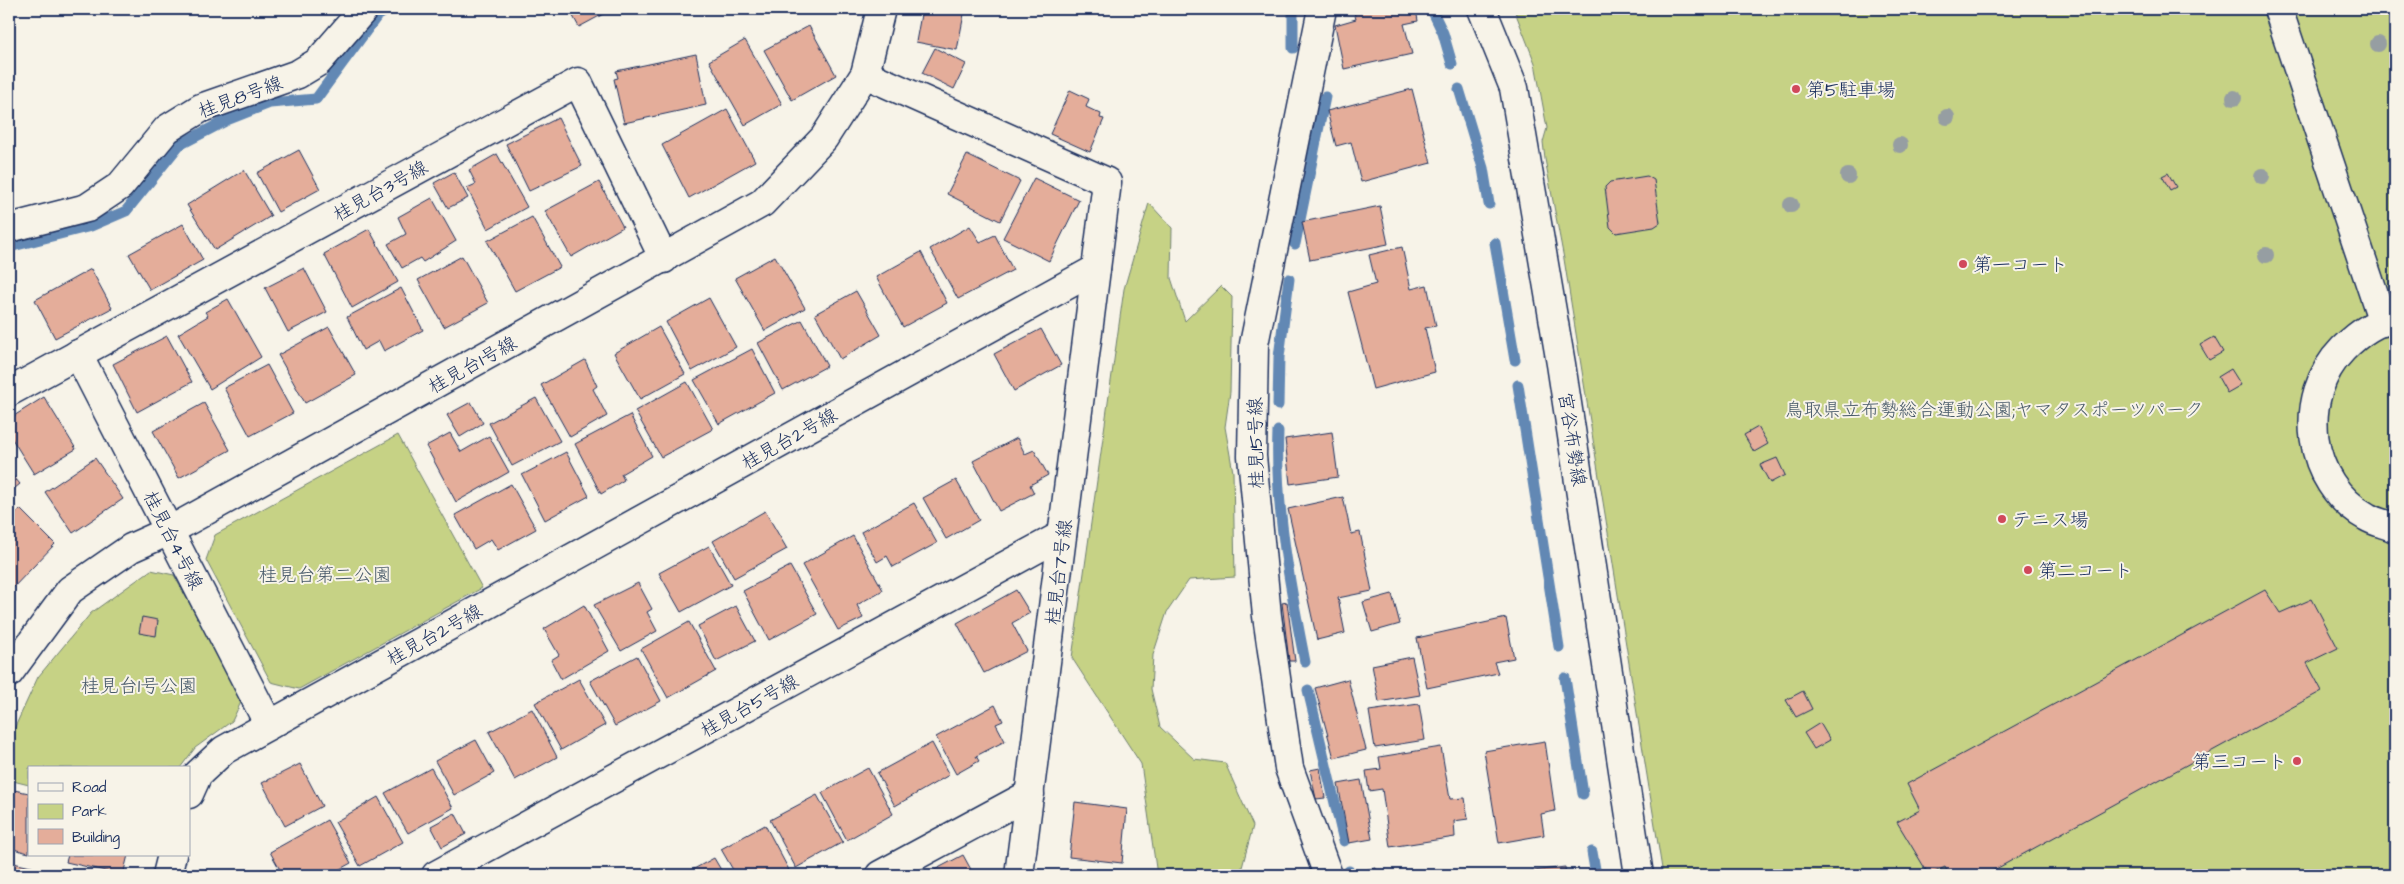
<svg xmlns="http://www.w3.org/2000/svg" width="2404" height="884" viewBox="0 0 2404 884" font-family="'Architects Daughter','Klee One',sans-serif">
<rect width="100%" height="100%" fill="#f7f3e8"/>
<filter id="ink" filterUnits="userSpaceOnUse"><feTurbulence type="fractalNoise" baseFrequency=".02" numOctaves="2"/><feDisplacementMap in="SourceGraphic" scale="10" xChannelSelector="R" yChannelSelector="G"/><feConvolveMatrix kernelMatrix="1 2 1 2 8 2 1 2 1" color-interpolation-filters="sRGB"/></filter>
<g filter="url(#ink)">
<g fill="#c6d285" stroke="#708072">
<path d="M1514,9H2395V875H1663L1564,259L1545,159L1543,142L1547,128L1535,63Z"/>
<path d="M1149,203L1172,228L1171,278L1185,321L1221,286L1232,297L1230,392L1225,427L1233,472L1235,577L1189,580L1167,612L1153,655L1151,689L1160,727L1194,759L1225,763L1253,826L1240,875H1157L1141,764L1072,658L1124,289Z"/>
<path d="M398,435L482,588L299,689L271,682L206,560L215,535Z"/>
<path d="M151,570L174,575L242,700L232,721L195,748L180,768H29V785L9,780V740L38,677L91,613Z"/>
</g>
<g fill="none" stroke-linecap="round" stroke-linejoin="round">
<g stroke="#6288b4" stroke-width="11">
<path d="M1433,12L1443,33L1452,64"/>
<path d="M1293,48V9"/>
<path d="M1459,89L1483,168L1489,204"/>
<path d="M1495,243L1515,360"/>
<path d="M1295,244L1325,97"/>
<path d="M9,247L91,226L126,211L179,145L227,120L270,103L316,99L377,16L389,9"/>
<path d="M1518,385L1559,647"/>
<path d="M1278,405L1279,357L1289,279"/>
<path d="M1278,431C1275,509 1290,586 1305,662"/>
<path d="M1565,678L1583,794"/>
<path d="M1308,690L1344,841"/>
<path d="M1592,852L1596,875"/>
<path d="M1349,871L1351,875"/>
</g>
</g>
<g fill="#e4ad9a" stroke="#1b2f5e">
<path d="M569,9H605L607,12L579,27Z"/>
<path d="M922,9H965L957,50L916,42Z"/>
<path d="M1353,9H1416L1418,21L1404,24L1412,54L1344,69L1335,25L1356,19Z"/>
<path d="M809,26L836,75L792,100L764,50Z"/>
<path d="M745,40L782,104L745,125L709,61Z"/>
<path d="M935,48L966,64L954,89L922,73Z"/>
<path d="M696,54L706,105L624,123L614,79L618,78L616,71Z"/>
<path d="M1412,89L1431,163L1361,182L1351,142L1336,146L1327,111Z"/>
<path d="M1070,90L1089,99L1086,107L1101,114L1100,118L1104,119L1090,152L1050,134Z"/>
<path d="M727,109L755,161L689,198L662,145Z"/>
<path d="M558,118L582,166L529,191L506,144Z"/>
<path d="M299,150L320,189L278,212L257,173Z"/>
<path d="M497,154L527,207L488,229L467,188L476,184L469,170Z"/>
<path d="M967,155L1020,181L1000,221L947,194Z"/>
<path d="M244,170L271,216L215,250L187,205Z"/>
<path d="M454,172L468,198L448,208L434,183Z"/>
<path d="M2168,173L2176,187L2170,190L2162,176Z"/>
<path d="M1647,176L1654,180L1660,223L1654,227L1616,233L1610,227L1605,187L1610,182Z"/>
<path d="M1034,178L1079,200L1049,261L1003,238Z"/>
<path d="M599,182L623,227L571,257L545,211Z"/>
<path d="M432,198L456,241L423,262L420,258L402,268L388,244L406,234L398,217Z"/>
<path d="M1380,206L1388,244L1310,260L1302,222Z"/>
<path d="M532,217L560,267L515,291L487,241Z"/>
<path d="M183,224L203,260L150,290L129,254Z"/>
<path d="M970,226L980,242L995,235L1013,270L958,299L930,249Z"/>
<path d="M369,229L398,282L352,308L324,254Z"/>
<path d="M1402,247L1411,289L1427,285L1436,326L1425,328L1435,372L1373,389L1348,292L1376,284L1369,255Z"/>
<path d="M921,252L947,303L903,327L876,277Z"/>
<path d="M462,256L488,303L444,327L418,280Z"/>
<path d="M775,256L805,308L765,331L735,278Z"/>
<path d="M304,268L327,312L288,332L265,288Z"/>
<path d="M91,269L112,308L55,338L35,300Z"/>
<path d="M401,288L423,330L384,351L379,341L363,350L347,317Z"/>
<path d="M856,291L881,335L840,359L815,314Z"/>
<path d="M709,298L736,347L692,371L666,322Z"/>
<path d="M228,299L261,357L210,389L178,334L208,316L205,312Z"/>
<path d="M802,320L827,366L783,390L758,343Z"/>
<path d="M329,327L356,375L305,403L278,355Z"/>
<path d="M659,327L685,374L640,399L614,353Z"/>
<path d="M1041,329L1061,365L1014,391L994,354Z"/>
<path d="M167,336L192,382L137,412L113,364Z"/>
<path d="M2214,337L2223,352L2209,360L2200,345Z"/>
<path d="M752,349L775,393L719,424L694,380Z"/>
<path d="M585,360L597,386L593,389L607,416L570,437L541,385Z"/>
<path d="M267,365L293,413L250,436L224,388Z"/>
<path d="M2231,369L2241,385L2227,393L2218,377Z"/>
<path d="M687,382L713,429L661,457L635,411Z"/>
<path d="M44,397L76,449L34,474L9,434V419Z"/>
<path d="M536,398L560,441L512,466L489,423Z"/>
<path d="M471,402L483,423L460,437L447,415Z"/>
<path d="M204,403L230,450L179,478L153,431Z"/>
<path d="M630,415L652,456L621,474L624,480L601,494L575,444Z"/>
<path d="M1758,427L1768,444L1754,452L1744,435Z"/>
<path d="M1332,432L1338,477L1290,484L1285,439Z"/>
<path d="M450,433L461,452L489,436L509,472L456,502L426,446Z"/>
<path d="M1017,438L1025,454L1034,450L1048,475L1030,485L1034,493L999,511L973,461Z"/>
<path d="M566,452L589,496L545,520L522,475Z"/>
<path d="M95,458L123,499L73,533L45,492Z"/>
<path d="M1777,458L1785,475L1770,483L1760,465Z"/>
<path d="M9,471L20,484L9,493Z"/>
<path d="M956,480L979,520L946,539L923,498Z"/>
<path d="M511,484L536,529L498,550L491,539L474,549L455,515Z"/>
<path d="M1343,497L1351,534L1360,532L1372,591L1338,598L1345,633L1317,640L1288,509Z"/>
<path d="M914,503L937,543L893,567L887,556L877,562L861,532Z"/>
<path d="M20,509L55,544L9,592V521Z"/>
<path d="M765,511L787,549L734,578L713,541Z"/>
<path d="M853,536L883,590L857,605L863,618L838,630L802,565Z"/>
<path d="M709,546L731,585L681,612L659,573Z"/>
<path d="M790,566L817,614L769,640L743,591Z"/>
<path d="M638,583L652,609L647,612L657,631L621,651L594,605Z"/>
<path d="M1016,590L1030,613L1012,623L1027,651L984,673L957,623Z"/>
<path d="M2265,590L2280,613L2312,599L2338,648L2307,663L2322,691L1985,875H1949L1945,867L1929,875L1897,822L1920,810L1907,784Z"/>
<path d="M1392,594L1400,624L1372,632L1363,602Z"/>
<path d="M1287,602L1295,661H1289L1282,603Z"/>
<path d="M584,605L609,651L561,679L551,660L559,655L544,629Z"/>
<path d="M736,606L755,641L716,661L698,626Z"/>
<path d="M142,617L158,620L156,636L139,633Z"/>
<path d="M1506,618L1514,658L1494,662L1498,673L1427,688L1417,638Z"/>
<path d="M689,622L716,671L668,698L641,649Z"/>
<path d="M637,656L661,701L615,726L590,681Z"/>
<path d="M1412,657L1420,695L1379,702L1372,665Z"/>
<path d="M579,679L605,725L561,750L535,703Z"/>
<path d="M1348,679L1366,750L1334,758L1315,688Z"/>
<path d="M1803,691L1812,709L1796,717L1786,700Z"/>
<path d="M1419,704L1425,740L1375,748L1369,711Z"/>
<path d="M995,705L1003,721L996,724L1005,741L976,756L979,761L956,774L936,737Z"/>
<path d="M532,709L557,757L515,780L489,732Z"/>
<path d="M1820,723L1830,740L1814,749L1804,733Z"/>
<path d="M476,740L494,773L454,795L435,761Z"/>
<path d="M1545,741L1555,811L1541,814L1544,835L1499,843L1484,751Z"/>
<path d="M932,743L949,775L895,806L877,773Z"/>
<path d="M1441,747L1450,799L1465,798L1468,819L1454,821L1455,837L1390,847L1382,789L1369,791L1366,771L1381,769L1379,757Z"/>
<path d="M300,764L322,806L285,826L262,783Z"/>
<path d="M431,768L453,808L408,833L385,793Z"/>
<path d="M868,768L893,814L847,840L822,793Z"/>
<path d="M1320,768L1325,798L1316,799L1310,770Z"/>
<path d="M1361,780L1372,839L1349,843L1338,784Z"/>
<path d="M9,789L29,793V853L9,848Z"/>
<path d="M817,795L843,842L796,868L770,820Z"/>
<path d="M378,797L403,842L360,866L335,822Z"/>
<path d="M1075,802L1127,809L1122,863L1069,857Z"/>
<path d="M455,813L466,834L442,847L431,826Z"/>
<path d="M327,820L351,863L329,875H283L270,852Z"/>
<path d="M765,825L789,870L780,875H736L721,849Z"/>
<path d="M68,855H128L123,875L66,862Z"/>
<path d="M963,855L974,875H925Z"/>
<path d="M714,858L724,875H683Z"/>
<path d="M9,862L57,873V875H9Z"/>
<path d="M1565,867L1566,875H1518V873Z"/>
<path d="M1376,868L1377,875H1358L1357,871Z"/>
</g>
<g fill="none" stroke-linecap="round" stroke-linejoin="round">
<g stroke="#1b2f5e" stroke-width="31">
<g id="street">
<path d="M1322,9L1254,344L1252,456L1267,616L1289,768L1328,875"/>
<path d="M2278,9L2383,322"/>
<path d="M9,228L87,208L120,186L167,129L201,108L298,74L318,62L364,9"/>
<path d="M2395,318C2376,321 2357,335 2343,349C2296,397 2306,483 2367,517C2375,522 2386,524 2395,528"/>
<path d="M78,354L269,725"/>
<path d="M9,392L578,82L664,259"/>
<path d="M9,673L70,590L131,548L169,531L762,203L824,138L865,74L881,9"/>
<path d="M189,794L198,774L224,750L1096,269L1107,182L865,74"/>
<path d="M167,875L172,855"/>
<path d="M436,875L1062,535"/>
<path d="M880,875L1030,794"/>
<path d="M1019,875L1096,269"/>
</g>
</g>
<g stroke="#1b2f5e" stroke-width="31">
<path id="secondary" d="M1482,9L1514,88L1561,364L1639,875"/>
</g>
<use href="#street" stroke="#f7f3e8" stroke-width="28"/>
<use href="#secondary" stroke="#f7f3e8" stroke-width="28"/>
</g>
<g fill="#969ea2">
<circle cx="2378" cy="44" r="8"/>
<circle cx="2234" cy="98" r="8"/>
<circle cx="1947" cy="117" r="8"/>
<circle cx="1900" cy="145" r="8"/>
<circle cx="1848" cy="176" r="8"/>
<circle cx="2262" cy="176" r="8"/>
<circle cx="1791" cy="205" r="8"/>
<circle cx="2266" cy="255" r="8"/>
</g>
</g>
<g fill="#d1495b" stroke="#f7f3e8" stroke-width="2">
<circle cx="1796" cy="89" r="5"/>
<circle cx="1963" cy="264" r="5"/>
<circle cx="2002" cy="519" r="5"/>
<circle cx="2028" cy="570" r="5"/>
<circle cx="2297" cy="761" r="5"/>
</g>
<g text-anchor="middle" stroke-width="4" stroke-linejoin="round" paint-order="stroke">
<g font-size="19" fill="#1b2f5e" stroke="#f7f3e8" text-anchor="start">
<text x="1806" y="96">第5駐車場</text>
<text x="1973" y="271">第一コート</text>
<text x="2012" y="526">テニス場</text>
<text x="2038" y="577">第二コート</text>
<text x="2287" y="768" text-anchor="end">第三コート</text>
</g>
<g font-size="19" fill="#1b2f5e" stroke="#f7f3e8">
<text transform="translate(240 96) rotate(-20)" y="7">桂見8号線</text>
<text transform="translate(380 190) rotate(-29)" y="7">桂見台3号線</text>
<text transform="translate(472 364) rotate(-29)" y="7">桂見台1号線</text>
<text transform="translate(789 438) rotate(-29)" y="7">桂見台2号線</text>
<text transform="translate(1573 439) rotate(81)" y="7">宮谷布勢線</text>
<text transform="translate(1255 443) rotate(-91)" y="7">桂見15号線</text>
<text transform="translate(174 540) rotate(63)" y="7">桂見台4号線</text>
<text transform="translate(1058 572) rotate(-83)" y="7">桂見台7号線</text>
<text transform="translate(434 634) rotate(-29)" y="7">桂見台2号線</text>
<text transform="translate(749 705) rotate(-29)" y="7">桂見台5号線</text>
</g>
<g font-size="19" fill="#465868" stroke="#f7f3e8">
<text x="1994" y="416">鳥取県立布勢総合運動公園;ヤマタスポーツパーク</text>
<text x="325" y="581">桂見台第二公園</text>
<text x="139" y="692">桂見台1号公園</text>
</g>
</g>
<rect width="2404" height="884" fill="none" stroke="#f7f3e8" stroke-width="30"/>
<rect x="15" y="15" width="2374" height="854" fill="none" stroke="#1b2f5e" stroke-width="2" filter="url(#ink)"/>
<rect x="28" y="766" width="162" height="90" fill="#f7f3e8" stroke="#9fa5b1"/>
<rect x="38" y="783" width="25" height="8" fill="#f7f3e8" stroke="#9fa5b1"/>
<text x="72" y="792" font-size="15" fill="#1b2f5e">Road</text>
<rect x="38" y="804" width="25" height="15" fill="#c6d285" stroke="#9fa5b1"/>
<text x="72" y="816" font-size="15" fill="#1b2f5e">Park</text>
<rect x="38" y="829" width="25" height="15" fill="#e4ad9a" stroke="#9fa5b1"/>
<text x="72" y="842" font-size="15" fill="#1b2f5e">Building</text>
</svg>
